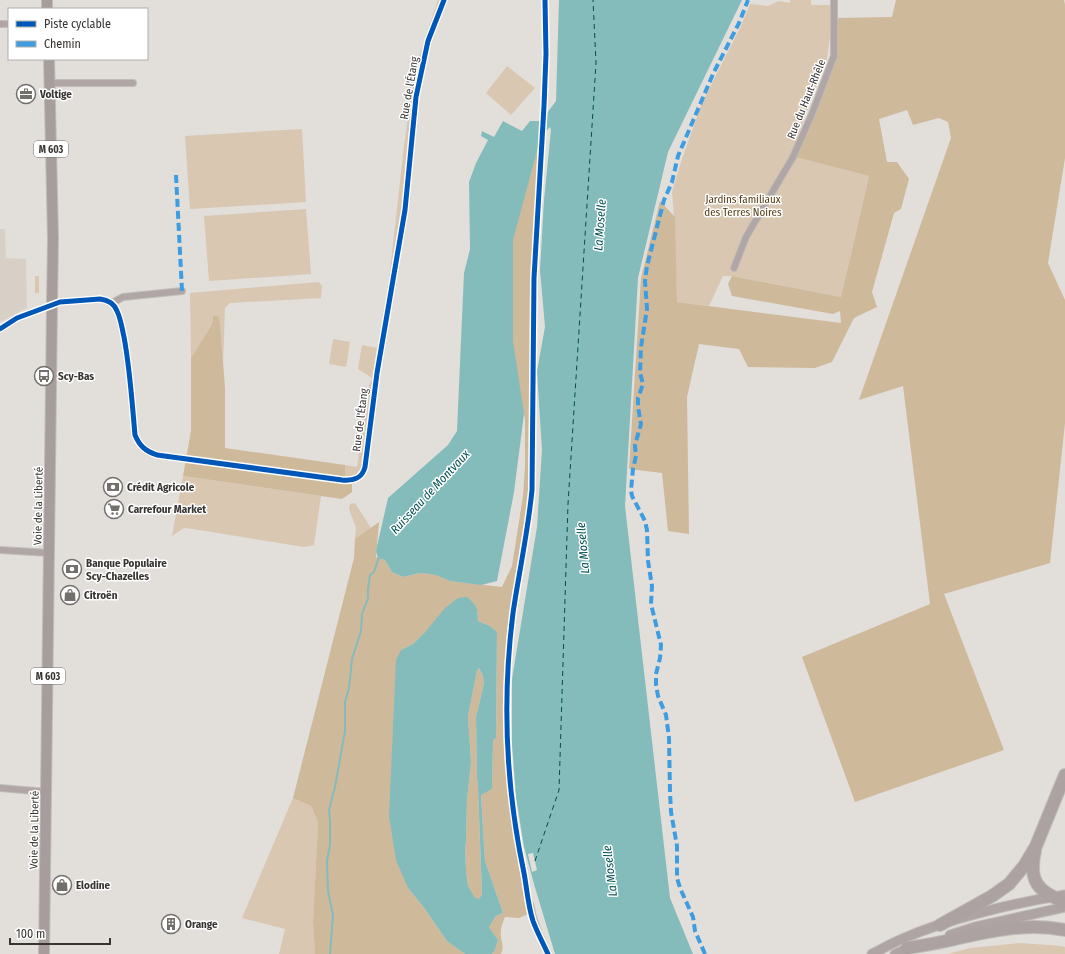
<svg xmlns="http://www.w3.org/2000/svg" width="1065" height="954" viewBox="0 0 1065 954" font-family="'Fira Sans Condensed',sans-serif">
<rect width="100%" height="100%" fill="#e2deda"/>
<path fill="#d8d0c6" d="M0,229H5L6,258L26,259L27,308L0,322Z"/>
<g fill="#d9c7b1">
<path d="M438,0H444L428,41L416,97L411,155L393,280H389L404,146L412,87L417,63Z"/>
<path d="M790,0H811V5H832L831,30L827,58L796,141L795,157L869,176L841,297L732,276H723L709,306L677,302L674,216L672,192L682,159L702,103L741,26L750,4L768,6L779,1L790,3Z"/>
<path d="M507,66L535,88L511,115L486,93Z"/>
<path d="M302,129L306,202L190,209L185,136Z"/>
<path d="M306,209L311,274L209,281L204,216Z"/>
<rect x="35" y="276" width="4" height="17"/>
<path d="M319,282L322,286L321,298L230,303L225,308L223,366L220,323L218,316H213L212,324L191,358L190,293Z"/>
<path d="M333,339L350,342L346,367L329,364Z"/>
<path d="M362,345L377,348L372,378H376L363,472L345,480V465L357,467L369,386L372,378L358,369Z"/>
<path d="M183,476L321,496L314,545L304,547L193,529L184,528L172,536Z"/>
<path d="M355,503L371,528L355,539L356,528L349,509L350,504Z"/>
<path d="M293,798L311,806L318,822L313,922L315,954H279L285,929L242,918Z"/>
<path d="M1021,943L1061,946L1065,947V954H948L970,948Z"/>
</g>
<g fill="#cfb99b">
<path d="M896,0H1064L1065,5V158L1048,263L1065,300V423L1050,563L944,594L1004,750L855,802L802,657L930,604L903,386L859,400L951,138L948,122L939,118L913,125L907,110L879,119L887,162H897L909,179L901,209L894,213L872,292L877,307L854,318L832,362L815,368L748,367L739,349L699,344L687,397L689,534L668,531L662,473L629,469L641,278L660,201L675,217L677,302L841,323L840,311L833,314L732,296L728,284L732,276L841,297L869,176L795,157L831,64L836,18L892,17Z"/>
<path d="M543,144L534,278L532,490C528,533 517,574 513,616C506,687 505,759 515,830C518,855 525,879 530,904L528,914L519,918L505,917C502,924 500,930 501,937C502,944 504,947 501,954H492L495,950L498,940L489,927L496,916L503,913L485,861L481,794L492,789L493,740L496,738L497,632L490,626L478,621V612L426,631L413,644L401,650L408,888L425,909L447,941L465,954H315L313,922L318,822L311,806L293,798L354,558L355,539L379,522L376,557L385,560L392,572L403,577L420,573L437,575L450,581L502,587L512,566L523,496L525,467V418L505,357L497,256L537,145Z"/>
<path d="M213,316H218L220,323L225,388V448L345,465V480H352V492L342,499L183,476L191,431V358L212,324Z"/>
<path d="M479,668L483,676L484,683L476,717L477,778L478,787L482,896L479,900L475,899L468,886L466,870L465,849L466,841L467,800L471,762L468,716L477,671Z"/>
</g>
<g fill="#84bcbb" fill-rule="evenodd">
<path d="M559,0H742L668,152L638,278L625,506L670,898L693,954H555L534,884L524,847L516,797L512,744V679L537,527L542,450L537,371L545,327L540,270L544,200L551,130L550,127L541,136L513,240V341L524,414L514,492L497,581L481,585L450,581L436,575L420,573L403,577L392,572L385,560L378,558L376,551L388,498L448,445L457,431L464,273L470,249L469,182L476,163L488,140L481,136L482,131L494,137L503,121L522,131L530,121H541L556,101Z"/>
<path d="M467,597C477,606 478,608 478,621L490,626L497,632L496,738L493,740L492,789L481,795L485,861L503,913L496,916L489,927L498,940L495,950L492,954H465L447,941L425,909L408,888L396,860L389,816L396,660L401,650L413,644L426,631L445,608L458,598ZM479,668L483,676L484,683L476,717L477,778L478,787L482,895L479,899L475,898L468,886L466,870L465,849L466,841L467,800L471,762L468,716L477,671Z"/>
</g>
<path fill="#e2deda" d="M533,853L537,870L532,872L528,854Z"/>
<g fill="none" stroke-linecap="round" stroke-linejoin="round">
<path stroke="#84bcbb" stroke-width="2" d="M330,954L333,915L328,891L327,861L330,845V820L329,810L335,787L345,731V702L349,688L352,659L361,631L362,614L368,598V589L370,575L374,572L379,557"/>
<path stroke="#004e4f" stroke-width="1" stroke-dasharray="5 4" stroke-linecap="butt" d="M535,861L559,790L568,504L596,63L593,0"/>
<g stroke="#bfbcb9" stroke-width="8">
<g id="minor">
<path d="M0,24H9"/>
<path d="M49,83H133"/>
<path d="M734,268L746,237L793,157L812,114L834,56V0"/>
<path d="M112,303L123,297L182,291"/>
<path d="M0,329L17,318L60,302L100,299C108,300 114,303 117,311C121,319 122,329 124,337C130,369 132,402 135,435C140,447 146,451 157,455L342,480C353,481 362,479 365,467L377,373L405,210L416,97L428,41L444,0"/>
<path d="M0,550L50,553"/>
<path d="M0,788L47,792"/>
<path d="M530,904C533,922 540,937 548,954"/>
</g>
</g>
<g stroke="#bfbcb9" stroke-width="11">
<g id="secondary">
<path d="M950,935L975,927L1065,907"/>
<path d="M872,954C882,949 892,943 902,939C950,918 1013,903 1065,895"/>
<path d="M895,954L913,946"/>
</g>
</g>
<g stroke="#bfbcb9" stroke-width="12">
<g id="primary">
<path d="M47,0V9"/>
<path d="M44,954L52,305L53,239L49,59"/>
</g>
</g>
<g stroke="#bfbcb9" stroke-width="14">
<g id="motorway">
<path d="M1035,851C1028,881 1038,892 1065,902"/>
<path d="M940,925L992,896L1009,884L1024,866L1036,846L1065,775"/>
<path d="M907,948C920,946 933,944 946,941C986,932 1025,922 1065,930"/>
</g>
</g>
<use href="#minor" stroke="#afa6a5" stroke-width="6"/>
<use href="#secondary" stroke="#afa4a4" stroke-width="9"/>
<use href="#primary" stroke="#a89d9d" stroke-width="10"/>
<use href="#motorway" stroke="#aca2a1" stroke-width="12"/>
<g stroke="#3e9de1" stroke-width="4" stroke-dasharray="8 4" stroke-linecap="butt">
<path d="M176,175L182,291"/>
<path d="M705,954L695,931L693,917L680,888L677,878V846L671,812L670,792L669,738L666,715L658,696L656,685V674L660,658L661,645L651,604L652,586L648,561L647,530L645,521L632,496L631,490L633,469L636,456L635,445L641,424L638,407V398L643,384L640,373L641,347L647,309L645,281L647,266L664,200L672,182L678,156L713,74L739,23L748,0"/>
</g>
<g stroke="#fff" stroke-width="8">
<g id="cycleway">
<path d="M545,0L546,54L544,106L534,278L532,490C528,532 519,572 513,613C502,700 506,788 524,873C527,889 528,906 533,921C537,932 543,943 548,954"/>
<path d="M0,329L17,318L60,302L100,299C108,300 114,303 117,311C121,319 122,329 124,337C130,369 132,402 135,435C140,447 146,451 157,455L342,480C353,481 362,479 365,467L377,373L405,210L416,97L428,41L444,0"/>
</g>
</g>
<use href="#cycleway" stroke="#0057b8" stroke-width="5"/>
</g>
<defs>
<g id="office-ring" transform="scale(1)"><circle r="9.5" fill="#fff" stroke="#73706c" stroke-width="1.5"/><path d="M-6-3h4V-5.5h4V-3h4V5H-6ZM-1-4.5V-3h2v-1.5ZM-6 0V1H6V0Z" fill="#73706c"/></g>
<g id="bus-ring" transform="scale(1)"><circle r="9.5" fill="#fff" stroke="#73706c" stroke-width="1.5"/><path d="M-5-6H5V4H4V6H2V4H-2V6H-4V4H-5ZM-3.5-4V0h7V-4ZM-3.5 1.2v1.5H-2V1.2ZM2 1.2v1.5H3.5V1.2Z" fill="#73706c"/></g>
<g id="bank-ring" transform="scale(1)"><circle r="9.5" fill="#fff" stroke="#73706c" stroke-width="1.5"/><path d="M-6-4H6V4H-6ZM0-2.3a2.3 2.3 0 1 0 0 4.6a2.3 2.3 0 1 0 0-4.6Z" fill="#73706c"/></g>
<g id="supermarket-ring" transform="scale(1)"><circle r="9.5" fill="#fff" stroke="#73706c" stroke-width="1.5"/><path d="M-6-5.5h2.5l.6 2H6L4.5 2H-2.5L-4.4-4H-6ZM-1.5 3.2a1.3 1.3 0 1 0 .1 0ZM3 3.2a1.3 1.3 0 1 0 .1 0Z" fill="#73706c"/></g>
<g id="shop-ring" transform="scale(1)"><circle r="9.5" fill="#fff" stroke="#73706c" stroke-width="1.5"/><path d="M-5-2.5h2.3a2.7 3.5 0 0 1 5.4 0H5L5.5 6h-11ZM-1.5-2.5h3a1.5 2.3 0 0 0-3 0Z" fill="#73706c"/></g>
<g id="building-ring" transform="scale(1)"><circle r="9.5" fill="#fff" stroke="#73706c" stroke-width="1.5"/><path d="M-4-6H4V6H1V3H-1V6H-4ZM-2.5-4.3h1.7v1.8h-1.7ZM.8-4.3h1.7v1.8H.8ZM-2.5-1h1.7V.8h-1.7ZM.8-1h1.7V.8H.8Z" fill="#73706c"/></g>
</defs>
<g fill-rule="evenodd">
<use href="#office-ring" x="26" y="94"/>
<use href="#bus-ring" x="44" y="376"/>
<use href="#bank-ring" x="113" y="487"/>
<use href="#supermarket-ring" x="114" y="509"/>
<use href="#bank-ring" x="72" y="569"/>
<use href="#shop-ring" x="70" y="595"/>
<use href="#shop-ring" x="62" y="885"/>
<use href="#building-ring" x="171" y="924"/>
</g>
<g text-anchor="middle" stroke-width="3" stroke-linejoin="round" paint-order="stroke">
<g fill="#fff" stroke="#73716f" stroke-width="1">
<rect x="34" y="141" width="34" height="16" rx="3"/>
<rect x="31" y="668" width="34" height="16" rx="3"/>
</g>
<g font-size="10" font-weight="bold" fill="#373431">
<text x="51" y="153">M 603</text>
<text x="48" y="680">M 603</text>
</g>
<g font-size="11" fill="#373431" stroke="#fff">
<text transform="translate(409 88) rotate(-80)" y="4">Rue de l'Étang</text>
<text transform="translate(806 99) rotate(-68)" y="4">Rue du Haut-Rhêle</text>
<text transform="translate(360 420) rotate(-83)" y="4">Rue de l'Étang</text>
<text transform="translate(38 506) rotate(-89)" y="4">Voie de la Liberté</text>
<text transform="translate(34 830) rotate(-89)" y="4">Voie de la Liberté</text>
</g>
<g font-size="11" font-weight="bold" fill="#373431" stroke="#fff" text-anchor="start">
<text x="40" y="98">Voltige</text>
<text x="58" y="380">Scy-Bas</text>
<text x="127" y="491">Crédit Agricole</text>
<text x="128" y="513">Carrefour Market</text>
<text x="86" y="567">Banque Populaire<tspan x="86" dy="13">Scy-Chazelles</tspan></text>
<text x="84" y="599">Citroën</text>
<text x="76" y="889">Elodine</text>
<text x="185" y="928">Orange</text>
</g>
<g font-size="11" fill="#553b13" stroke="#fff">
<text x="743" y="203">Jardins familiaux<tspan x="743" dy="13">des Terres Noires</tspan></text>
</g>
<g font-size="12" font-style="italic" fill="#004e4f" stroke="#fff">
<text transform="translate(600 225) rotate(-86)" y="4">La Moselle</text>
<text transform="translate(430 492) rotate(-47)" y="4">Ruisseau de Montvaux</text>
<text transform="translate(583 548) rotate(-95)" y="4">La Moselle</text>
<text transform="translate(610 871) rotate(-97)" y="4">La Moselle</text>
</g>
</g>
<rect x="8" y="8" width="140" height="52" fill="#ffffff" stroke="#afaead"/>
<rect x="16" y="21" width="20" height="6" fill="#0057b8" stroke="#afaead"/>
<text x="44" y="28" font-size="12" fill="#373431">Piste cyclable</text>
<rect x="16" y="41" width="20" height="6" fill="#3e9de1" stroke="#afaead"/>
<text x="44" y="48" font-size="12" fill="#373431">Chemin</text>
<path d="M10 938v6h100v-6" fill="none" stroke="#373431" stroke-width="2"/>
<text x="16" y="938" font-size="12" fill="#373431" stroke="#ffffff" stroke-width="3" paint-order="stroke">100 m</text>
</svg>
